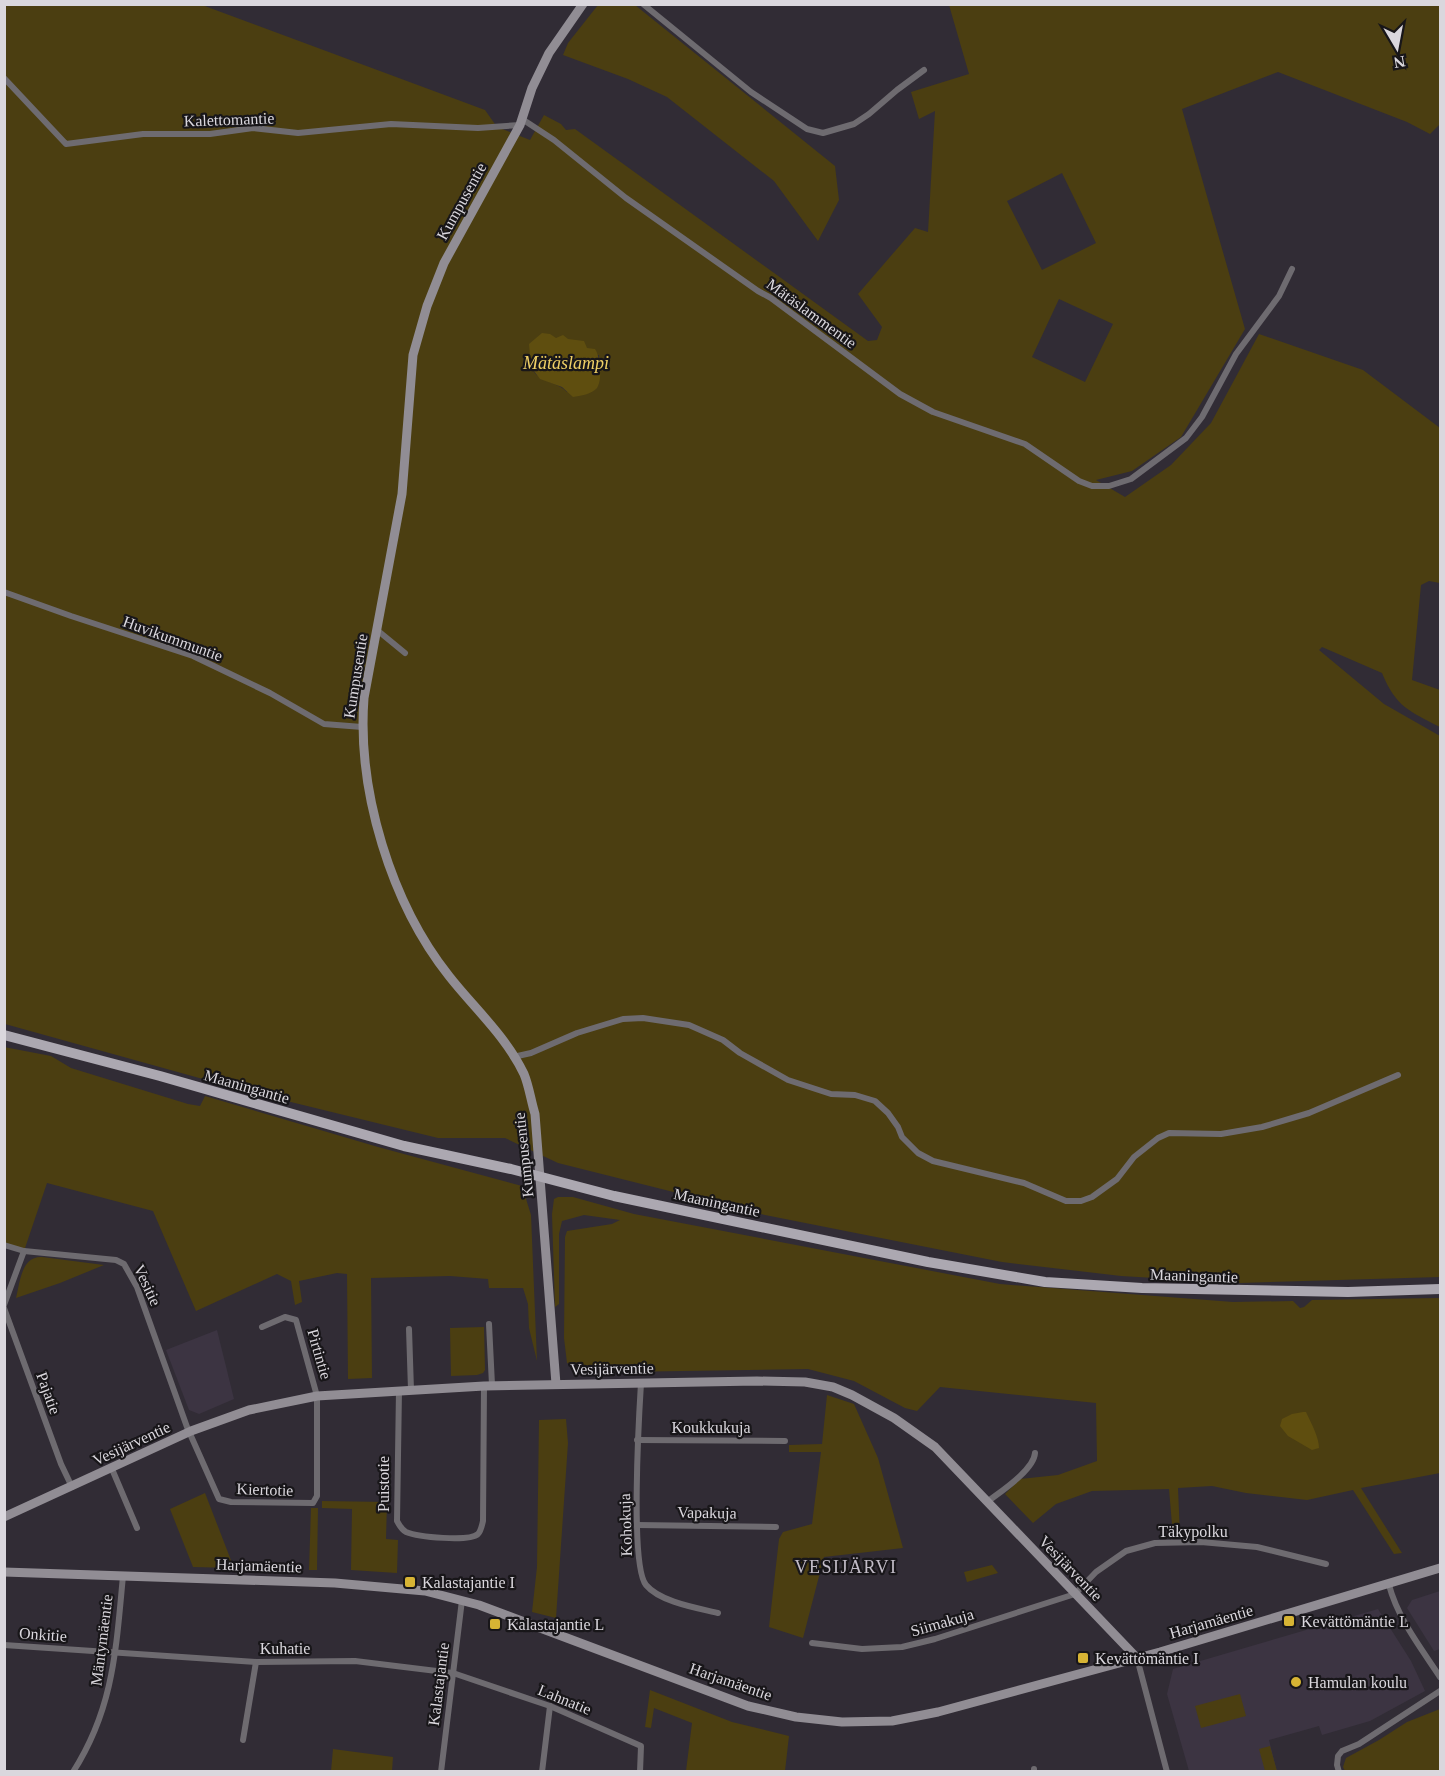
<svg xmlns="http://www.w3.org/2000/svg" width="1445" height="1776" viewBox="0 0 1445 1776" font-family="Georgia,serif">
<rect width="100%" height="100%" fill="#312c35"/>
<g fill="#3c3442">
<path d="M217,1330L234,1399L199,1414L189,1410L166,1350Z"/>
<path d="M1440,1591V1649L1434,1651L1407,1608L1412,1600Z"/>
<path d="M1378,1609L1411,1661L1425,1691L1370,1721L1322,1735L1319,1726L1269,1740L1277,1772L1189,1771L1167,1694L1173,1669Z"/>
</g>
<g fill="#4b3e11" fill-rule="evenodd">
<path d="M4,5H202L485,110L497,127L530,140L544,115L561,124L566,130L575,129L868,341L877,340L882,327L858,294L915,228L928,232L935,111L919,119L911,92L969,74L949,5H1440V124L1430,134L1407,122L1278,72L1182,109L1245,329L1181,437L1132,471L1096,480L1125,497L1171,465L1211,423L1259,334L1363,370L1440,428V583L1429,581L1421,585L1412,680L1440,690V727C1409,711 1396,707 1382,673L1322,647L1319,650L1384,704L1440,736V1277L1240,1283L1121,1276L1002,1262L765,1215L558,1163L505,1138H438L246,1091L5,1024ZM1062,173L1096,243L1042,270L1007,201ZM1059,299L1113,324L1085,382L1032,357ZM599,355L600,371L567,392C553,378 532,384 530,359Z"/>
<path d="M598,5H635L835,166L839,200L818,241L774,181L667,97L628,79L563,55L568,43Z"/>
<path d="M4,1047L51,1056L71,1068L188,1104L200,1106L205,1096L378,1147L522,1186L531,1215L537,1361L529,1328L528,1304L523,1288H489L488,1279L450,1276L371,1278L372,1378L348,1379L347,1274L337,1273L299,1281L302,1302L295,1305L291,1281L277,1274L196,1311L153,1211L47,1183L24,1251L5,1245Z"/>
<path d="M558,1197H573L634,1214L1000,1284L1233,1302L1293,1301L1300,1308L1304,1307L1312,1300L1440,1298V1473L1361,1488L1402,1553L1394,1554L1353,1490L1307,1500L1246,1493L1212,1486L1178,1488L1180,1535L1173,1536L1169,1489L1092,1491L1056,1504L1033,1523L1005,1494L1020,1479L1058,1475L1097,1461L1096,1403L940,1387L917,1411L905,1408L854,1381L808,1369L618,1372L616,1367L572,1365L567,1363L564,1338L565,1237L567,1231L612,1224L620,1220L584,1215L562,1221L559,1234V1304L555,1307L552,1214L554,1199Z"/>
<path d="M42,1257L104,1265L60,1283L16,1298C20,1283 21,1256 42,1257Z"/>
<path d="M484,1327L485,1370L483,1373L477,1375L451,1376L450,1328Z"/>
<path d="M827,1395L854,1404L878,1458L903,1548L824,1557L803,1638L769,1627L779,1539L783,1532L812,1524L821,1452H789V1445L822,1444Z"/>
<path d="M566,1419L568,1443L556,1618L532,1612L537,1567L539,1420Z"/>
<path d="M205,1493L234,1568L193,1567L170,1509Z"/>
<path d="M322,1501L387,1502L386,1539L398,1540L397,1573L351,1570L352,1509L322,1508Z"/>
<path d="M311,1508H318L317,1570H309Z"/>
<path d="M992,1565L998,1573L967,1582L964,1572Z"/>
<path d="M650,1690L732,1722L789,1736L785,1771H686L692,1723L654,1708L651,1728L645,1727Z"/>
<path d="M1240,1694L1246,1716L1201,1728L1195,1706Z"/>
<path d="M1440,1709V1771H1345L1343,1767L1346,1758L1379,1740L1407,1722Z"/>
<path d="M1270,1746L1277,1771H1265L1259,1749Z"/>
<path d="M333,1749L393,1757L392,1771H331Z"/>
</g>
<g fill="#5f4e0f">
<path d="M542,333L550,334L556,338L563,335L568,339L584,341L587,348L595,349C600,356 603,379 597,388C592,394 580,396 573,397L562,387L540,379L531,367L529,344Z"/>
<path d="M1303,1412H1306C1311,1423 1319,1437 1319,1448L1312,1450L1288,1436L1280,1426L1282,1419L1292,1414Z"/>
</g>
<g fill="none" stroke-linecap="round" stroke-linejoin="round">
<g stroke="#6e6b70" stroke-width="6">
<path d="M643,4L751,92L807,129L823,133L854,124L869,114L897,90L924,70"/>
<path d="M4,78L66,144L143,134H210L253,128L298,133L391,124L478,128L520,125"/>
<path d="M522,119L554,140L626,198L758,291L771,298L900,394L933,412L1025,444L1079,481L1092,486H1109L1131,479L1186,438L1202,417L1236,354L1279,296L1292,269"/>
<path d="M4,592L71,616L193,656L270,693L324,724L362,727"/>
<path d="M377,630L405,653"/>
<path d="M513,1057L531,1053L577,1033L623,1019L643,1018L689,1025L723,1040L740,1053L788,1080L831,1094L855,1095L875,1101L888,1113L898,1127L902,1137L918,1153L933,1161L1024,1183L1066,1201H1081L1092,1197L1117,1179L1134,1157L1158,1138L1169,1133L1221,1134L1262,1127L1309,1113L1398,1075"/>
<path d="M4,1245L24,1251L116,1260L124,1264L137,1287L187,1427L219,1499L231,1502L313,1503L317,1496V1396L296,1320L285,1317L262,1327"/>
<path d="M4,1305L24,1251"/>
<path d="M4,1308L61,1464L72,1487"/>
<path d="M489,1324L492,1385"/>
<path d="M409,1329L411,1390"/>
<path d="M641,1383C639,1415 630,1566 646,1585C660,1602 697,1608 718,1613"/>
<path d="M399,1390L397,1521C400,1526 401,1529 406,1532C418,1537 469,1542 478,1534C481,1531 482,1525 483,1521L484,1386"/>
<path d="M637,1440L785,1441"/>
<path d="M112,1469L137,1528"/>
<path d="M987,1502C1000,1492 1034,1470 1035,1453"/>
<path d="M637,1525L776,1527"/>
<path d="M1389,1585C1398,1619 1421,1648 1440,1677"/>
<path d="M812,1643L862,1649L902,1647L935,1639L1075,1594L1096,1572L1126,1551L1155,1543L1201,1542L1257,1547L1326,1564"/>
<path d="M4,1645L256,1662L355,1661L453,1673L550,1706L641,1746L640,1772"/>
<path d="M1137,1658L1167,1772"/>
<path d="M243,1740L256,1662"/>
<path d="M73,1772C114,1708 116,1648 123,1576"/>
<path d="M441,1772L462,1600"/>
<path d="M542,1772L550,1706"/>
<path d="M1034,1772V1769"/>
<path d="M1339,1772L1337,1765L1338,1756L1342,1751L1359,1744L1440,1691"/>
</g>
<g stroke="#918d94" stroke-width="9">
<path d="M556,1384L535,1114C531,1101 529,1086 524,1074C506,1036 474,1008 449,976C391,903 357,791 364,698L402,494L413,355L427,306L444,263L520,125L532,88L549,53L583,4"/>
<path d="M4,1517L191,1431L249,1410L317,1396L484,1386L757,1381L805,1382L833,1387L852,1395L894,1418L935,1447L1137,1658"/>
<path d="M4,1572L335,1583L425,1591L479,1605L748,1706L796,1717L842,1722L892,1721L938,1712L1160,1652L1440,1568"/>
</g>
<path stroke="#aca8b1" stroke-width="10" d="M4,1035L160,1076L404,1146L511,1169L614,1196L928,1262L1045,1282L1142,1288L1348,1292L1440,1289"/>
</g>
<g fill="#d7b434" stroke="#181619" stroke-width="2">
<rect x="404" y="1576" width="12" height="12" rx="3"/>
<rect x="1283" y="1615" width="12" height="12" rx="3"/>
<rect x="489" y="1618" width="12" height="12" rx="3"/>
<rect x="1077" y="1652" width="12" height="12" rx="3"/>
<circle cx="1296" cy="1682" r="6"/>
</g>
<g text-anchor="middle" stroke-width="4.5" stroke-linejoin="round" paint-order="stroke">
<g font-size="16" fill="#dad7dd" stroke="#181619">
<text transform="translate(229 119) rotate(-2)" y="6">Kalettomantie</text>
<text transform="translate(461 201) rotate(-61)" y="6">Kumpusentie</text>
<text transform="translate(812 313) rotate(36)" y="6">Mätäslammentie</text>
<text transform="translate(173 638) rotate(20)" y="6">Huvikummuntie</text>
<text transform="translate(355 676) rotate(-81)" y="6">Kumpusentie</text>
<text transform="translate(247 1086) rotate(16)" y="6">Maaningantie</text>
<text transform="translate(523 1155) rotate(-96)" y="6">Kumpusentie</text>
<text transform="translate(717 1202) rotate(12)" y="6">Maaningantie</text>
<text transform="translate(1194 1275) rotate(2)" y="6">Maaningantie</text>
<text transform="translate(148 1285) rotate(65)" y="6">Vesitie</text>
<text transform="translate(320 1354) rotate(74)" y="6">Pirtintie</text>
<text transform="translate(612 1368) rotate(-1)" y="6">Vesijärventie</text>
<text transform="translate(49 1393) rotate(70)" y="6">Pajatie</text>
<text x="711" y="1433">Koukkukuja</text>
<text transform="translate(131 1443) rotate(-25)" y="6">Vesijärventie</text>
<text transform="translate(383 1484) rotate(-90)" y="6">Puistotie</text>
<text transform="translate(265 1489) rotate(2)" y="6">Kiertotie</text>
<text transform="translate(707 1512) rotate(1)" y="6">Vapakuja</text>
<text transform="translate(625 1525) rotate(-92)" y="6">Kohokuja</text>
<text x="1193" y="1537">Täkypolku</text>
<text transform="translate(259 1565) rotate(2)" y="6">Harjamäentie</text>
<text transform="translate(1071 1568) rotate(46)" y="6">Vesijärventie</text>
<text transform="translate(1211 1621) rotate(-16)" y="6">Harjamäentie</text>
<text transform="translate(942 1622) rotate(-16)" y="6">Siimakuja</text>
<text transform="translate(43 1634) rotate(4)" y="6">Onkitie</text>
<text transform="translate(101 1640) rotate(-83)" y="6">Mäntymäentie</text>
<text x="285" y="1654">Kuhatie</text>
<text transform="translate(731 1681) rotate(19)" y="6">Harjamäentie</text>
<text transform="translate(438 1684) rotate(-83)" y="6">Kalastajantie</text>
<text transform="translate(565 1699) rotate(22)" y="6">Lahnatie</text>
</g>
<g font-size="16" fill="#dad7dd" stroke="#181619" text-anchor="start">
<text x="422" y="1588">Kalastajantie I</text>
<text x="1301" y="1627">Kevättömäntie L</text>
<text x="507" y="1630">Kalastajantie L</text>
<text x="1095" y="1664">Kevättömäntie I</text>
<text x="1308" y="1688">Hamulan koulu</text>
</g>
<g font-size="18" font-style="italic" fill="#f0d066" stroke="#181619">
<text x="566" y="369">Mätäslampi</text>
</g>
<g font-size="18" letter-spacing="1.5" fill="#c2bcc7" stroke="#181619">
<text x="846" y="1573">VESIJÄRVI</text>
</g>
</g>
<rect width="1445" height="1776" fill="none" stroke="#dad7dd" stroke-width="12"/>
<g transform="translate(1397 48) rotate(170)" stroke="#181619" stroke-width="4.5" paint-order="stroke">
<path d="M0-4.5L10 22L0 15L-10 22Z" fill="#dad7dd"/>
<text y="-9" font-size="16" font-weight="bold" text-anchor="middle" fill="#dad7dd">N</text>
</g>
</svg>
